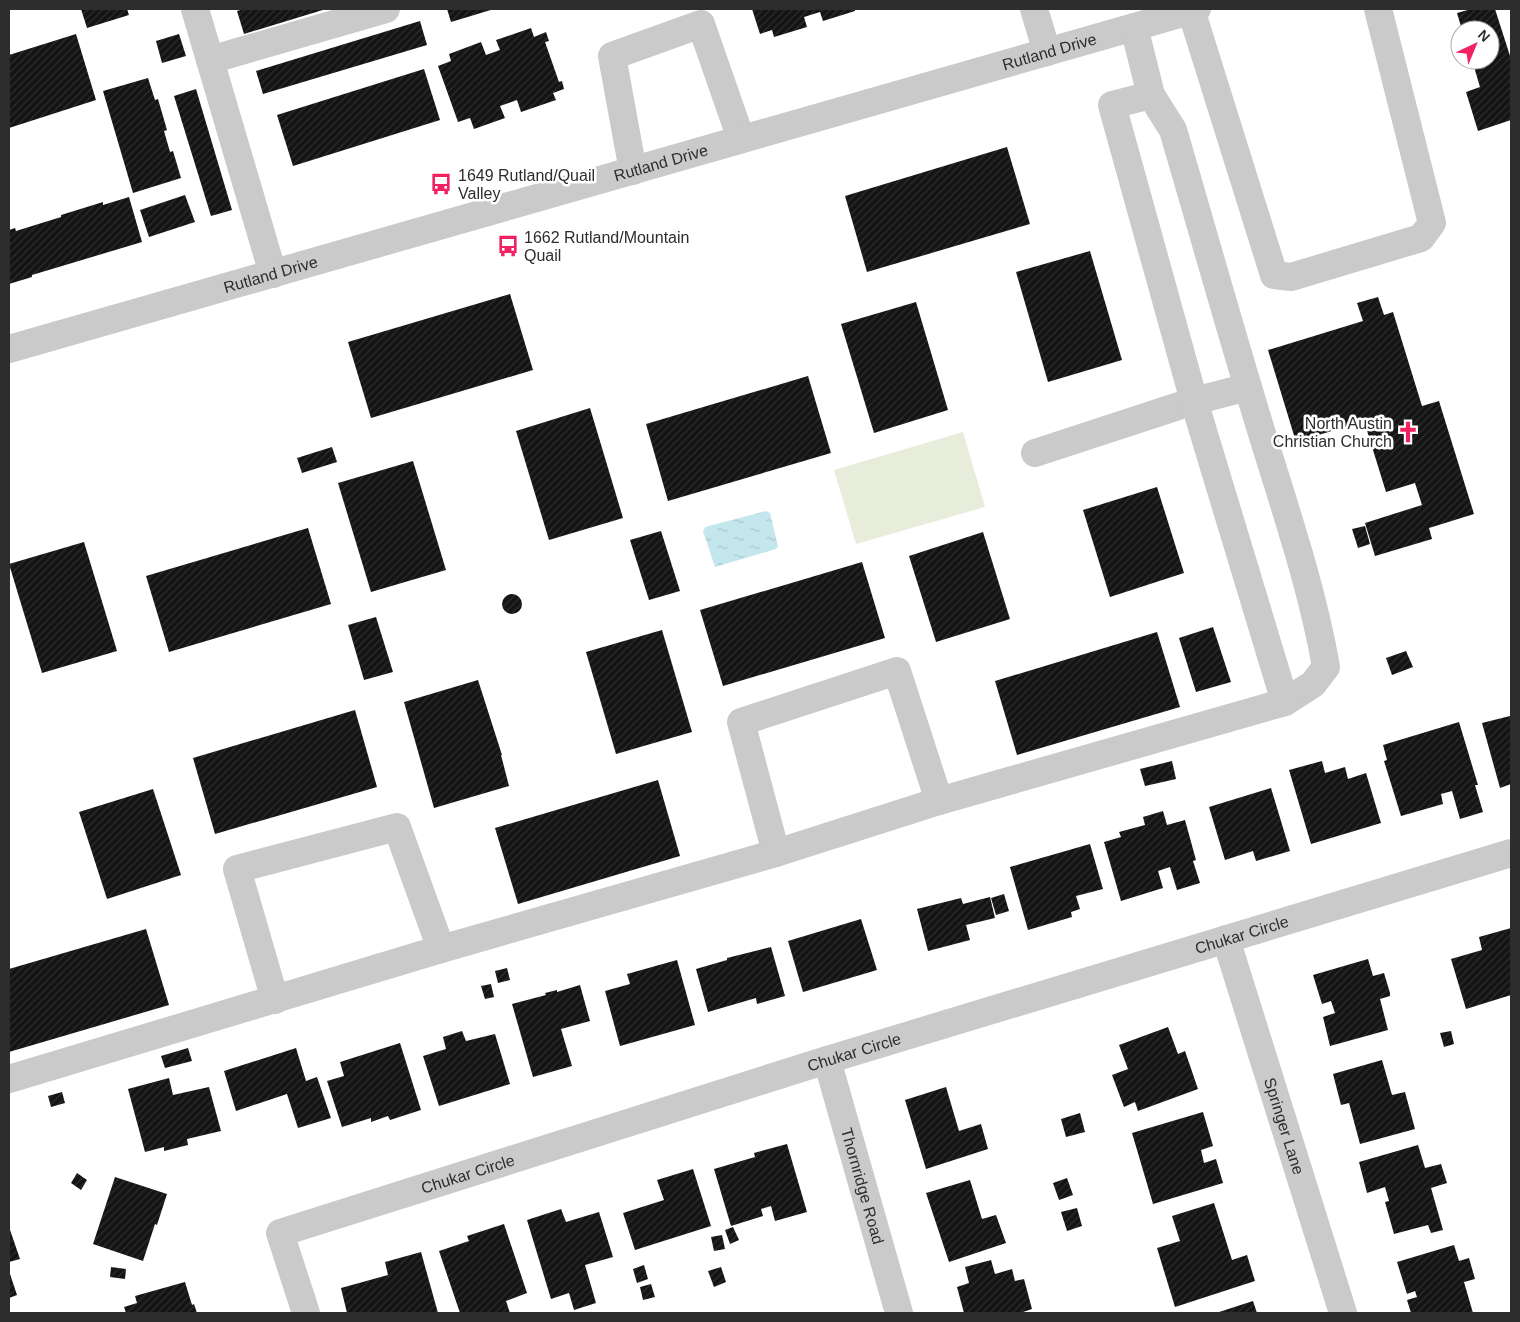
<svg xmlns="http://www.w3.org/2000/svg" width="1520" height="1322" viewBox="0 0 1520 1322" font-family="Arial,sans-serif">
<defs>
<pattern id="water-ripples" width="26" height="14" patternUnits="userSpaceOnUse" patternTransform="scale(1.25)"><rect width="26" height="14" fill="#c4e7ee"/><path d="M2 4q2-2 4 0t4 0M15 11q2-2 4 0t4 0" fill="none" stroke="#a9c6cc"/></pattern>
<pattern id="building-hatch" width="6" height="6" patternUnits="userSpaceOnUse" patternTransform="scale(1.25)"><rect width="6" height="6" fill="#141414"/><path d="M-1 1l2-2M0 6l6-6M5 7l2-2" fill="none" stroke="#2e2e2e"/></pattern>
</defs>
<rect width="100%" height="100%" fill="#fff"/>
<path fill="#e8ecda" d="M963,432L985,507L856,544L834,470Z"/>
<path fill="url(#water-ripples)" d="M766,511L770,513L778,546L776,549L715,567L703,531L705,527Z"/>
<g fill="url(#building-hatch)">
<path d="M81,9H127L129,15L87,28Z"/>
<path d="M244,9H326L244,34L237,11Z"/>
<path d="M447,9H494L451,22Z"/>
<path d="M752,9H855V11L823,21L820,12L804,17L807,27L774,37L772,30L760,34Z"/>
<path d="M1471,9H1495L1511,59V120L1478,131L1466,92L1480,87L1472,60H1490V30H1462L1457,13Z"/>
<path d="M420,21L427,45L263,94L256,71Z"/>
<path d="M531,28L534,37L546,32L549,41L545,42L559,82L562,81L564,89L553,93L556,100L521,112L517,100L500,106L505,118L474,129L470,118L458,122L438,66L451,61L449,54L481,42L486,55L500,50L496,40Z"/>
<path d="M76,34L96,100L9,128V55Z"/>
<path d="M179,34L186,56L162,63L156,41Z"/>
<path d="M424,69L440,120L293,166L277,115Z"/>
<path d="M148,78L155,100L158,99L167,130L164,131L170,152L173,151L181,178L133,193L103,91Z"/>
<path d="M196,89L232,210L211,216L174,96Z"/>
<path d="M1007,147L1030,224L867,272L845,196Z"/>
<path d="M185,195L195,222L149,237L140,210Z"/>
<path d="M129,197L142,242L32,275V277L9,284V230L15,228L16,231L61,217V215L103,202V205Z"/>
<path d="M1090,251L1122,360L1048,382L1016,272Z"/>
<path d="M510,294L533,370L371,418L348,342Z"/>
<path d="M1378,297L1384,315L1393,312L1422,406L1439,401L1474,514L1429,528L1432,539L1375,556L1365,523L1422,505L1415,483L1386,492L1364,421L1296,442L1268,350L1363,321L1357,303Z"/>
<path d="M916,302L948,410L874,433L841,324Z"/>
<path d="M808,376L831,453L668,501L646,424Z"/>
<path d="M590,408L623,518L549,540L516,431Z"/>
<path d="M332,447L337,462L302,473L297,458Z"/>
<path d="M413,461L446,570L371,592L338,483Z"/>
<path d="M1157,487L1184,573L1110,597L1083,510Z"/>
<path d="M1365,526L1370,544L1358,548L1352,529Z"/>
<path d="M308,528L331,604L169,652L146,576Z"/>
<path d="M661,531L680,591L649,600L630,540Z"/>
<path d="M983,532L1010,619L936,642L909,556Z"/>
<path d="M84,542L117,651L42,673L9,564Z"/>
<path d="M862,562L885,638L723,686L700,610Z"/>
<circle cx="512" cy="604" r="10"/>
<path d="M376,617L393,672L364,680L348,625Z"/>
<path d="M1213,627L1231,682L1196,692L1179,638Z"/>
<path d="M662,630L692,732L616,754L586,652Z"/>
<path d="M1157,632L1180,707L1017,755L995,681Z"/>
<path d="M1406,651L1413,667L1392,675L1386,658Z"/>
<path d="M478,680L502,755H501L509,786L434,808L404,702Z"/>
<path d="M355,710L377,787L215,834L193,758Z"/>
<path d="M1510,716L1511,784L1500,788L1482,723Z"/>
<path d="M1459,722L1478,785H1475L1483,812L1460,819L1452,791L1441,794L1443,804L1401,816L1384,761L1387,760L1383,745Z"/>
<path d="M1172,761L1176,779L1145,786L1140,769Z"/>
<path d="M1322,761L1325,773L1345,767L1348,779L1366,773L1381,823L1311,844L1289,770Z"/>
<path d="M658,780L680,856L518,904L495,828Z"/>
<path d="M1271,788L1290,851L1256,861L1253,851L1225,860L1209,807Z"/>
<path d="M153,789L181,875L107,899L79,812Z"/>
<path d="M1163,811L1167,825L1185,820L1196,860L1193,861L1200,883L1177,890L1170,867L1158,871L1163,888L1121,901L1104,842L1121,837L1119,832L1145,825L1143,817Z"/>
<path d="M1090,844L1103,889L1076,896L1080,909L1071,912L1072,917L1028,930L1010,867Z"/>
<path d="M1004,894L1009,911L996,915L991,898Z"/>
<path d="M990,897L995,918L966,925L970,940L928,951L917,909L961,898L963,904Z"/>
<path d="M861,919L877,970L803,992L788,941Z"/>
<path d="M1511,928V995L1466,1009L1451,959L1482,950L1479,937Z"/>
<path d="M146,929L169,1005L9,1052V969Z"/>
<path d="M771,947L785,996L757,1004L756,998L708,1012L696,969L727,960V958Z"/>
<path d="M1368,959L1373,976L1384,973L1390,993V996L1380,999L1388,1030L1330,1046L1323,1017L1335,1013L1331,1001L1322,1004L1313,975Z"/>
<path d="M677,960L695,1025L620,1046L605,991L630,984L627,974Z"/>
<path d="M507,968L510,980L498,983L495,971Z"/>
<path d="M491,984L494,997L485,999L481,986Z"/>
<path d="M580,985L590,1021L561,1029L572,1066L533,1077L512,1004L546,995L545,993L557,990V992Z"/>
<path d="M1168,1027L1178,1054L1185,1051L1198,1089L1138,1111L1135,1102L1124,1107L1112,1075L1128,1069L1119,1045Z"/>
<path d="M462,1031L466,1041L495,1034L510,1084L439,1106L423,1056L446,1049L443,1037Z"/>
<path d="M1451,1031L1454,1044L1444,1047L1440,1033Z"/>
<path d="M400,1043L421,1110L390,1120L388,1116L371,1122V1118L342,1127L327,1081L344,1076L340,1062Z"/>
<path d="M188,1048L192,1061L165,1068L161,1056Z"/>
<path d="M296,1048L306,1081L317,1077L331,1118L298,1128L287,1094L236,1111L224,1071Z"/>
<path d="M1382,1060L1392,1095L1405,1092L1415,1129L1360,1144L1349,1103L1341,1105L1333,1074Z"/>
<path d="M169,1078L173,1095L209,1087L221,1131L187,1139L188,1145L164,1151V1147L145,1152L128,1089Z"/>
<path d="M946,1087L959,1131L981,1124L988,1149L926,1169L905,1100Z"/>
<path d="M62,1092L65,1103L51,1107L48,1096Z"/>
<path d="M1203,1112L1213,1146L1201,1150L1204,1163L1216,1159L1223,1183L1153,1204L1132,1133Z"/>
<path d="M1080,1113L1085,1132L1066,1137L1061,1119Z"/>
<path d="M787,1144L807,1212L775,1221L771,1206L761,1209L763,1216L731,1226L714,1169L755,1157L754,1153Z"/>
<path d="M1418,1145L1425,1168L1441,1164L1447,1183L1431,1188L1443,1230L1431,1233L1428,1225L1394,1234L1385,1202L1389,1201L1385,1187L1367,1193L1359,1162Z"/>
<path d="M693,1169L711,1226L635,1250L623,1213L664,1200L657,1180Z"/>
<path d="M77,1173L87,1180L81,1190L71,1183Z"/>
<path d="M115,1177L167,1194L157,1225L155,1224L143,1261L93,1244Z"/>
<path d="M1067,1178L1073,1195L1059,1200L1053,1183Z"/>
<path d="M970,1180L982,1219L996,1215L1006,1243L949,1262L926,1193Z"/>
<path d="M1214,1203L1232,1260L1247,1255L1255,1281L1175,1307L1157,1248L1180,1241L1172,1216Z"/>
<path d="M1077,1208L1082,1226L1067,1231L1061,1212Z"/>
<path d="M561,1209L566,1222L599,1212L613,1257L585,1265L596,1303L574,1310L569,1293L551,1299L527,1220Z"/>
<path d="M504,1224L527,1293L506,1301L510,1313H460L439,1251L469,1241L467,1236Z"/>
<path d="M9,1227L20,1259L9,1262Z"/>
<path d="M733,1227L739,1240L730,1244L725,1230Z"/>
<path d="M722,1235L725,1249L714,1251L711,1237Z"/>
<path d="M1454,1245L1459,1261L1469,1258L1475,1279L1464,1282L1473,1313H1411L1407,1300L1417,1297L1415,1291L1407,1294L1397,1262Z"/>
<path d="M421,1252L438,1313H347L341,1288L388,1275L385,1262Z"/>
<path d="M991,1260L995,1274L1012,1269L1015,1281L1024,1279L1032,1309L1023,1312V1313H964L957,1287L969,1283L965,1267Z"/>
<path d="M644,1265L648,1279L637,1283L633,1269Z"/>
<path d="M111,1267L126,1269L125,1279L110,1277Z"/>
<path d="M721,1267L726,1282L714,1287L708,1271Z"/>
<path d="M9,1271L17,1295L9,1298Z"/>
<path d="M185,1282L192,1305L194,1304L197,1313H126L124,1307L137,1303L135,1296Z"/>
<path d="M651,1284L655,1297L643,1300L640,1287Z"/>
<path d="M1253,1301L1257,1313H1216Z"/>
</g>
<g fill="none" stroke-linecap="round" stroke-linejoin="round">
<g stroke="#cacaca" stroke-width="28">
<path d="M195,9L273,274"/>
<path d="M1034,9L1047,52"/>
<path d="M1191,10L1274,275L1291,277L1421,238L1432,223L1378,9"/>
<path d="M210,60L386,9"/>
<path d="M1151,95L1173,130C1202,229 1230,329 1260,427C1284,506 1312,586 1326,667L1313,684L1285,702"/>
<path d="M633,171L612,56L701,24L741,139"/>
<path id="s1" d="M9,349L1197,9"/>
<path d="M1035,453L1194,401L1248,387"/>
<path d="M776,853L741,722L897,671L939,801"/>
<path id="s2" d="M1226,939L1343,1313"/>
<path d="M275,1000L237,869L397,827L441,949"/>
<path id="s3" d="M827,1060L899,1313"/>
<path d="M9,1079L441,949L776,853L939,801L1285,702L1194,401L1112,105L1151,95L1134,27"/>
<path id="s4" d="M306,1313L280,1233L827,1060L1511,853"/>
</g>
</g>
<defs>
<g id="bus-bare" transform="scale(1.725)"><path d="M-5-6H5V4H4V6H2V4H-2V6H-4V4H-5ZM-3.5-4V0h7V-4ZM-3.5 1.2v1.5H-2V1.2ZM2 1.2v1.5H3.5V1.2Z" fill="#f22262" stroke="#fff" stroke-width="2.5" paint-order="stroke"/></g>
<g id="church-bare" transform="scale(1.725)"><path d="M-1.2-6h2.4v3.5h3.3v2.4h-3.3V6h-2.4V-.1h-3.3v-2.4h3.3Z" fill="#f22262" stroke="#fff" stroke-width="2.5" paint-order="stroke"/></g>
</defs>
<g fill-rule="evenodd">
<use href="#bus-bare" x="441" y="184"/>
<use href="#bus-bare" x="508" y="246"/>
<use href="#church-bare" x="1408" y="432"/>
</g>
<g text-anchor="middle" stroke-width="5" stroke-linejoin="round" paint-order="stroke">
<g font-size="16" fill="#2d2d2d" stroke="#fff">
<text dy="6" stroke="none"><textPath href="#s1" startOffset="1082">Rutland Drive</textPath></text>
<text dy="6" stroke="none"><textPath href="#s1" startOffset="678">Rutland Drive</textPath></text>
<text dy="6" stroke="none"><textPath href="#s1" startOffset="272">Rutland Drive</textPath></text>
<text dy="6" stroke="none"><textPath href="#s4" startOffset="1091">Chukar Circle</textPath></text>
<text dy="6" stroke="none"><textPath href="#s4" startOffset="686">Chukar Circle</textPath></text>
<text dy="6" stroke="none"><textPath href="#s2" startOffset="196">Springer Lane</textPath></text>
<text dy="6" stroke="none"><textPath href="#s4" startOffset="281">Chukar Circle</textPath></text>
<text dy="6" stroke="none"><textPath href="#s3" startOffset="131">Thornridge Road</textPath></text>
</g>
<g font-size="16" fill="#2d2d2d" stroke="#fff" text-anchor="start">
<text x="458" y="181">1649 Rutland/Quail<tspan x="458" dy="18">Valley</tspan></text>
<text x="524" y="243">1662 Rutland/Mountain<tspan x="524" dy="18">Quail</tspan></text>
<text x="1392" y="429" text-anchor="end">North Austin<tspan x="1392" dy="18">Christian Church</tspan></text>
</g>
</g>
<rect width="1520" height="1322" fill="none" stroke="#2d2d2d" stroke-width="20"/>
<g transform="translate(1475 45) rotate(44)"><circle r="24" fill="#ffffff" stroke="#ababab"/>
<path d="M0-4L9 19L0 12L-9 19Z" fill="#f22262"/>
<text y="-8" font-size="14" font-weight="bold" text-anchor="middle" fill="#2d2d2d">N</text>
</g>
</svg>
